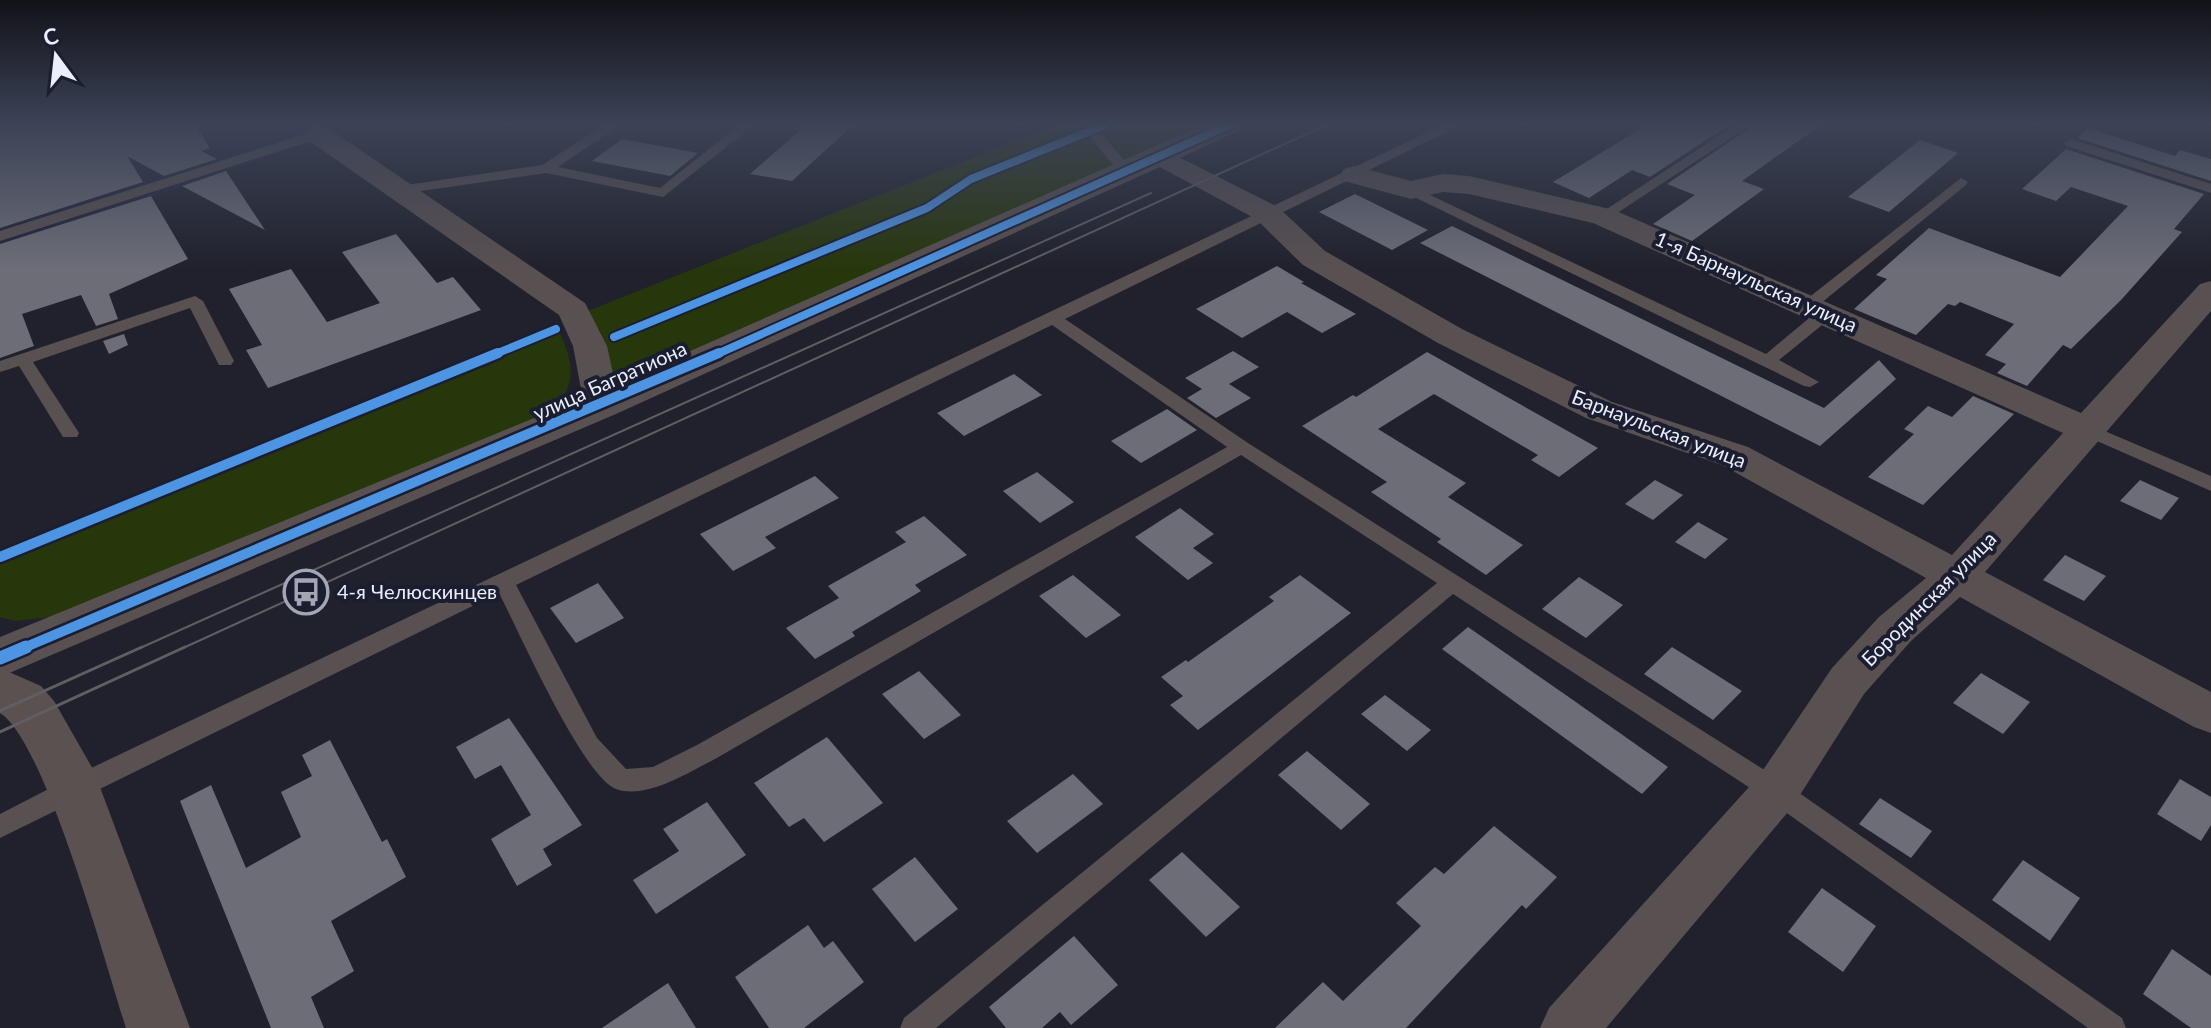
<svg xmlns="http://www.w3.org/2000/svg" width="2211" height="1028" viewBox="0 0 2211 1028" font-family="Lato,sans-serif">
<rect width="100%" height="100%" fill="#20212c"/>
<path fill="#22243c" d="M0,125H284L312,143L81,221L0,243Z"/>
<g fill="#27370c">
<path d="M1056,125H1220L622,380L609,377L600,331L585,312Z"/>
<path d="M557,326C572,361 579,377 555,410L50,617L15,621L0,617V552Z"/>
</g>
<g fill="#6c6d77">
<path d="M0,125H195L210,148L201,151L217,159L164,176L127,156L143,182L0,228Z"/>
<path d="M806,125H853L792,181L750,174Z"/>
<path d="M1647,125H1729L1650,177L1632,170L1589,198L1553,182Z"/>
<path d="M1754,125H1821L1742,181L1764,189L1692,241L1653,224L1695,195L1667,184Z"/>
<path d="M2088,128L2175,156L2180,150L2211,159V181L2077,138Z"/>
<path d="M622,139L698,153L670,176L592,161Z"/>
<path d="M1920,140L1958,153L1889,212L1848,197Z"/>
<path d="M2066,149L2204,194L2174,229L2182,232L2121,300L2071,349L2063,345L2027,386L1997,373L2006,364L1985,355L2014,324L1960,302L1955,306L1948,304L1916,335L1854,309L1887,279L1876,275L1929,228L2060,277L2128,206L2071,187L2056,201L2022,189Z"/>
<path d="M226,171L265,230L182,186Z"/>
<path d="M1355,194L1428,230L1392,250L1319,212Z"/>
<path d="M151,196L188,259L109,294L118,319L96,326L81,295L22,314L34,346L0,358V244Z"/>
<path d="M1452,226L1824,408L1879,360L1896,379L1820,446L1420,243Z"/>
<path d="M396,234L437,283L453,277L481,310L268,388L246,350L262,345L229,289L291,269L327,322L380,303L342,252Z"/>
<path d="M1277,266L1304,282L1301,283L1356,314L1322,333L1287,312L1242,338L1196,309Z"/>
<path d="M124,334L128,345L109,354L103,341Z"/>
<path d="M1233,351L1259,367L1229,384L1251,398L1216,418L1187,398L1202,389L1185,378Z"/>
<path d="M1427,352L1598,448L1559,477L1531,460L1538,455L1434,394L1378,429L1466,483L1448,497L1523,545L1486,575L1437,542L1441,539L1371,492L1387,482L1302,426L1353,395L1356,397Z"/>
<path d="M1014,374L1042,395L964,436L937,413Z"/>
<path d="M1973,396L2014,414L1923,505L1868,477L1914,434L1904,429L1928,406L1952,417Z"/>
<path d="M1167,409L1197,430L1141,463L1111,441Z"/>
<path d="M1037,472L1074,502L1040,523L1003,491Z"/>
<path d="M815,476L839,498L765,537L776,548L733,571L700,534Z"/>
<path d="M1655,480L1683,495L1653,520L1625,504Z"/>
<path d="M2140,480L2179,498L2161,520L2120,501Z"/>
<path d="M1180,508L1214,534L1193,548L1213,563L1188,580L1135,537Z"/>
<path d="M924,516L967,555L915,585L921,591L852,632L855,636L815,659L786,628L839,598L828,586L906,542L895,532Z"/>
<path d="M1698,522L1728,539L1705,559L1675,542Z"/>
<path d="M2065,555L2106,576L2084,601L2043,580Z"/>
<path d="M1073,575L1121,615L1086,638L1039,596Z"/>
<path d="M1300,575L1351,613L1198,730L1170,705L1183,696L1161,677L1186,660L1188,662L1274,601L1269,597Z"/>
<path d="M1579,577L1623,605L1586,638L1542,609Z"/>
<path d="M598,583L624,618L576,643L550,608Z"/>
<path d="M1468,627L1573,700L1668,767L1642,794L1442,649Z"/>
<path d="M1672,647L1742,691L1713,720L1644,674Z"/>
<path d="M919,671L961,715L924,739L882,694Z"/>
<path d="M1981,673L2030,702L2003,734L1953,703Z"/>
<path d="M1385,695L1431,730L1407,751L1361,714Z"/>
<path d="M509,718L582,825L543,849L552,865L517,886L491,839L531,815L501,765L475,779L456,747Z"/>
<path d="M827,737L883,803L824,842L804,818L789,827L754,783Z"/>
<path d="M330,740L382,842L387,839L406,877L331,921L354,971L311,997L324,1028H271L180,801L211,785L246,868L301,837L281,792L312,776L302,755Z"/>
<path d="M1307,751L1370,804L1341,830L1278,775Z"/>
<path d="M1073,774L1103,804L1037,853L1007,821Z"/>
<path d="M2180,779L2211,797V825L2201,841L2157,814Z"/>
<path d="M1880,798L1932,831L1911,858L1859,824Z"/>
<path d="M707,802L746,855L656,914L633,880L679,851L663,829Z"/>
<path d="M1494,826L1557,877L1526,909L1522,905L1406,1028H1275L1323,982L1343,1001L1421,926L1396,903L1435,867L1444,874Z"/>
<path d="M1182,852L1240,907L1206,937L1149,880Z"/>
<path d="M915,857L958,909L915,942L872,889Z"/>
<path d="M2023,860L2080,898L2050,941L1992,900Z"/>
<path d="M1822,888L1876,926L1843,972L1788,932Z"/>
<path d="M808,925L824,948L833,941L864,982L804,1028H769L735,977Z"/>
<path d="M1074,936L1118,985L1071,1025L1060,1012L1042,1028H1006L989,1007Z"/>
<path d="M2172,949L2211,976V1028H2191L2143,994Z"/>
<path d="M668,983L696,1028H602Z"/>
</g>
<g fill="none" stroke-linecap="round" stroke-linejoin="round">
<g fill="#595051" fill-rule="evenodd">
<path d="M604,125H620L558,167L660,188L739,125H754L663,197L546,173L400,194L393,190L400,186L542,165Z"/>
<path d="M1080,125H1094L1130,167V173H1120Z"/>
<path d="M1443,125H1461L1065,319L1248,443L1785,783L2122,1018L2126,1028H2088L1767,799L1453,594L936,1028H900L904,1018L1437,583L1241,455L715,759C689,772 646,800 616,789C583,777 518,630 499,593L0,838V814L66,780ZM1052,325L1227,447L697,745L653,767L626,769L597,738L516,585Z"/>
<path d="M1735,125H1751L1608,219L1603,220L1596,216Z"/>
<path d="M318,130L323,131V137L0,241V231Z"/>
<path d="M2071,139L2211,184V193L2066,146L2064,143Z"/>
<path d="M1961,178L1968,182L1966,185L1815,308H1803L1801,305L1803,302Z"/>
<path d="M1411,186L1766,354L1820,309H1832L1834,313L1832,317L1779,360L1819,382L1810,387L1804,386L1406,193V187Z"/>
<path d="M195,296L203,301L234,361L231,365H219L190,308L33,362L79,433L77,437H63L19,366L0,372V361Z"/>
<path d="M2088,424L2211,476V491L2081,434L2079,430Z"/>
</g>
<g fill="#595051" fill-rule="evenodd">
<path d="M318,126L328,128L585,303L607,346L620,405L615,413L602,416L589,413L584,405L573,346L559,315L308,140L304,134L308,128Z"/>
<path d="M1159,147L1278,207L1325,251L1462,329L1612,402L1748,447L1952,555L2063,433L1593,223L1469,194L1443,192L1411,199L1344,181L1340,175L1344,169L1354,166L1411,181L1443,174L1469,176L1614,210L2081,413L2200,284L2211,281V311L1985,572L2211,692V733L2194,727L1960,597L1911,641L1864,694L1793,806L1606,1028H1540L1549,1008L1759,776L1832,668L1879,617L1926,578L1722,465L1586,418L1438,343L1303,265L1256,219L1149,161L1145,155L1149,149Z"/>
</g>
<path fill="#595051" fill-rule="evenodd" d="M1203,125H1243L1239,131L616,414L0,677V637L588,396Z"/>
<path fill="#5c5151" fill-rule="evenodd" d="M0,668L41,686L54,701L94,771L190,1028H126C107,969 45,740 0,713Z"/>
<g stroke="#615e63" stroke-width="2">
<path d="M138,649L1151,193"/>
<path d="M181,649L1326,125"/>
</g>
<g stroke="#615e63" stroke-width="3">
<path d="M0,711L142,647"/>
<path d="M0,732L185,647"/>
</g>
<g stroke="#1b1d31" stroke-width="12">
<g id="cycleway-far2">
<path d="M614,337L927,208L971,179L1105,125"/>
<path d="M493,355L556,329"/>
<path d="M715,355L1229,125"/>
</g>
</g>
<g stroke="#1b1d31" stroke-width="15">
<g id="cycleway-far1">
<path d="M0,557L498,353"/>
<path d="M21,649L719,353"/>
</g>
</g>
<g stroke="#1b1d31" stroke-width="18">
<path id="cycleway" d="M0,658L26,647"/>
</g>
<use href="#cycleway-far2" stroke="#4d94e3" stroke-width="8"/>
<use href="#cycleway-far1" stroke="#4d94e3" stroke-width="10"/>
<use href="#cycleway" stroke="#4d94e3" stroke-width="13"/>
</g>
<linearGradient id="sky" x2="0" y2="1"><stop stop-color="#121218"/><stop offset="0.46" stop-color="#3c4356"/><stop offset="1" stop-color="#3c4356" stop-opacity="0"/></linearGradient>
<rect width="2211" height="269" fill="url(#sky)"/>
<defs>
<g id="bus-ring" transform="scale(2.3)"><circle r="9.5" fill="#1b1d31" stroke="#a4a6b3" stroke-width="1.5"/><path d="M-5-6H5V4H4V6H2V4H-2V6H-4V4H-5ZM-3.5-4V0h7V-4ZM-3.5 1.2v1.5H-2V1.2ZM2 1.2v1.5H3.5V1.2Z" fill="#a4a6b3"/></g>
</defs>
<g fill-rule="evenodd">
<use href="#bus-ring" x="306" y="592"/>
</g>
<g text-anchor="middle" stroke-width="8" stroke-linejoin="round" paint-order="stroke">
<g font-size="20" fill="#ebeefc" stroke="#1b1d31">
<text transform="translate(1756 282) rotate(24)" y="7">1-я Барнаульская улица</text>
<text transform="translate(610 381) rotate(-24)" y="7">улица Багратиона</text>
<text transform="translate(1659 429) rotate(21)" y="7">Барнаульская улица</text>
<text transform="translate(1929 599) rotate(-45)" y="7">Бородинская улица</text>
</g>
<g font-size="20" fill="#ebeefc" stroke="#1b1d31" text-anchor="start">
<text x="337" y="599">4-я Челюскинцев</text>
</g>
</g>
<g transform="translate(56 56) rotate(345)" stroke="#1b1d31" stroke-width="6" paint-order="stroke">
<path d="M0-6L14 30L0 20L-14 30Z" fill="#ebeefc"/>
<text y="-12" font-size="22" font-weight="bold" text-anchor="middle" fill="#ebeefc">С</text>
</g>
</svg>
